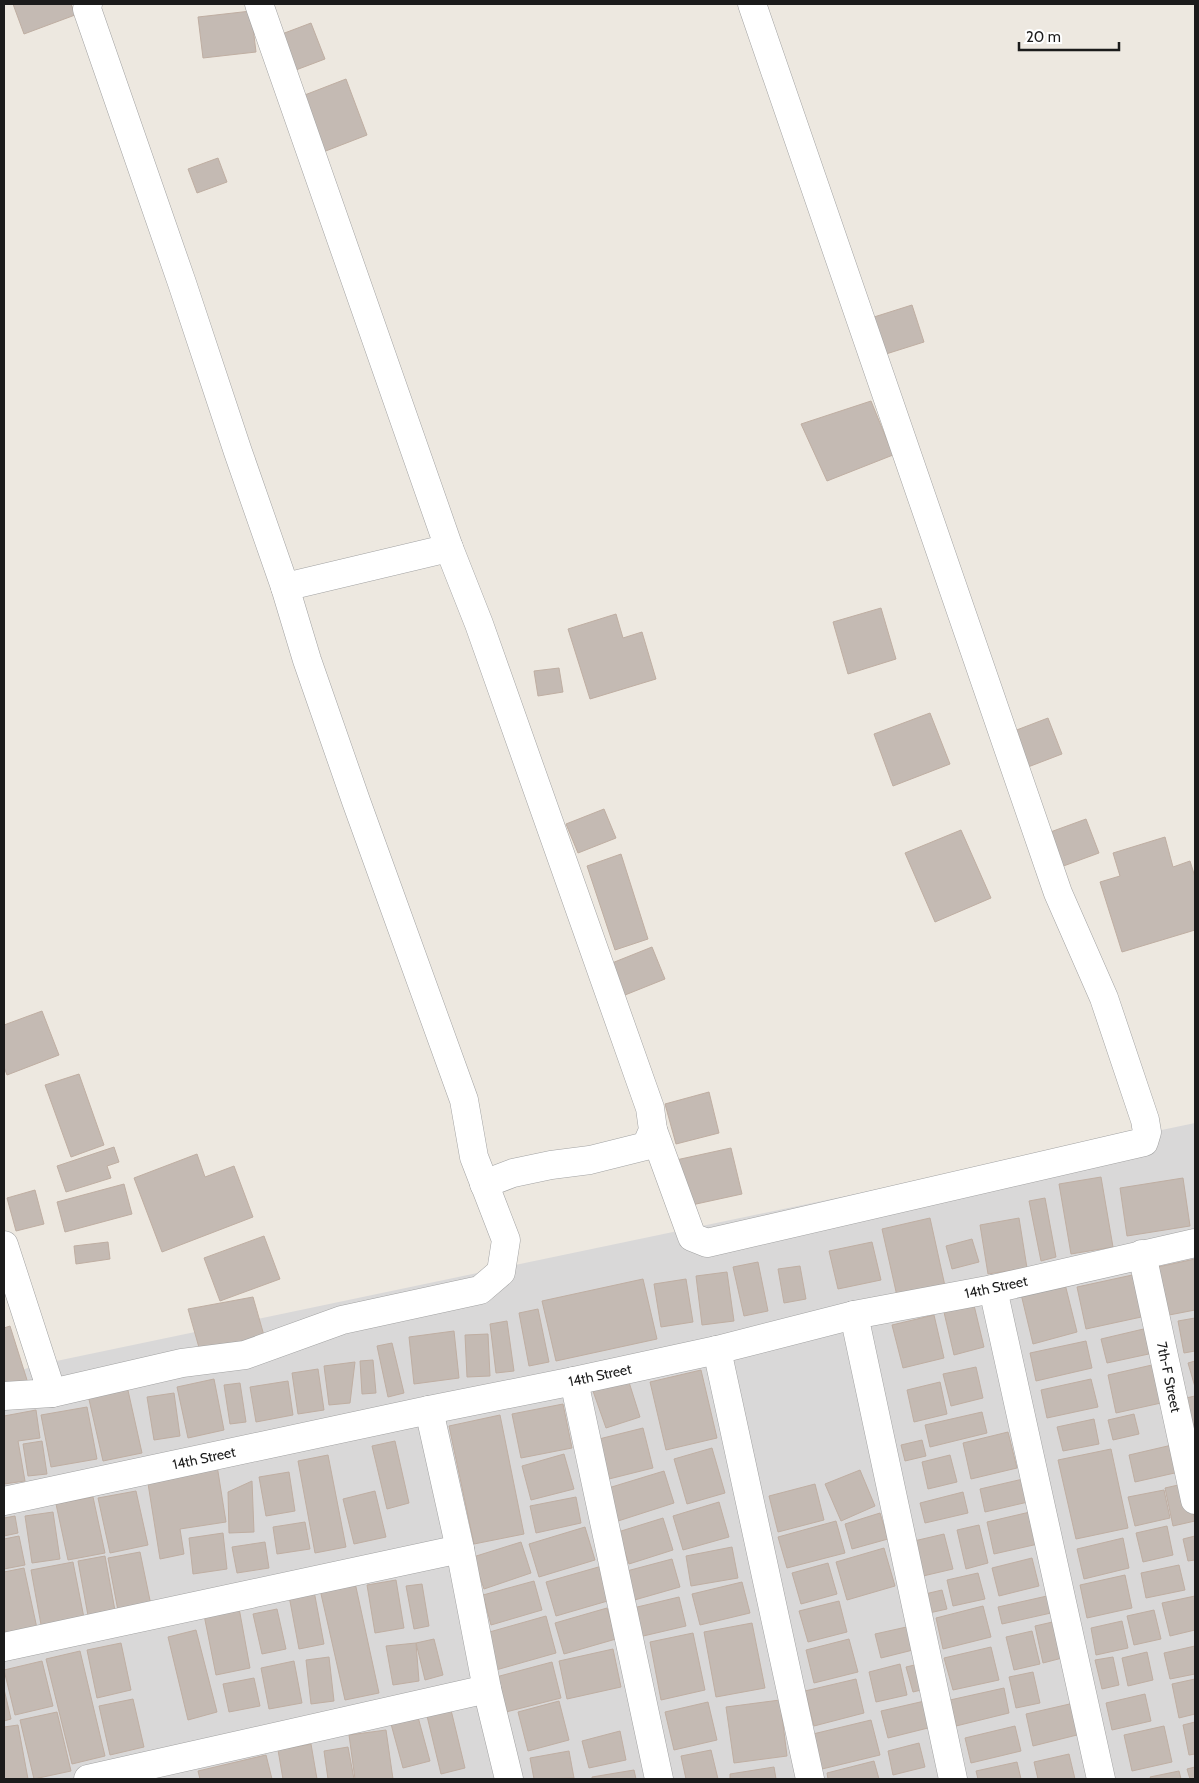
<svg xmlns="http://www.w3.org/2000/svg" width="1199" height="1783" viewBox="0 0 1199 1783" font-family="Cabin,sans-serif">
<rect width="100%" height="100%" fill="#ede8e0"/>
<path fill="#d9d8d8" d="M1195,1123V1779H4V1375L42,1364Z"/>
<g fill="#c4bab3" stroke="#bfaea2">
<path d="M13,4H71L75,15L24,34Z"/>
<path d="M251,11L256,52L203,58L198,17Z"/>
<path d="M311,23L325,59L288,73L274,37Z"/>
<path d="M346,79L367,135L318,154L297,98Z"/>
<path d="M218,158L227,182L197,193L188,169Z"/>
<path d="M912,305L924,342L886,354L874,317Z"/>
<path d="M871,401L893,455L827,481L801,424Z"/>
<path d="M881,608L896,659L848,674L833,622Z"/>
<path d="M616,614L623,638L642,632L656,679L590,699L568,629Z"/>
<path d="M559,668L563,692L538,696L534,671Z"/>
<path d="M930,713L950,764L893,786L874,734Z"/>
<path d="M1048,718L1062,754L1028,767L1014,731Z"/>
<path d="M604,809L616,838L578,853L566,824Z"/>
<path d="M1086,819L1099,853L1058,868L1045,834Z"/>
<path d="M961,830L991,898L935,922L905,853Z"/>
<path d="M1165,837L1173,867L1190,861L1195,877V930L1122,952L1100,882L1120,876L1113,853Z"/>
<path d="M621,854L648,939L615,950L587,866Z"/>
<path d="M652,947L665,979L620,997L607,965Z"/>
<path d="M42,1011L59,1055L7,1075L4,1067V1025Z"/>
<path d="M79,1074L104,1145L71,1157L45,1085Z"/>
<path d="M709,1092L719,1133L676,1144L665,1104Z"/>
<path d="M114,1147L119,1162L107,1166L111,1178L66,1192L57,1166Z"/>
<path d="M731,1148L742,1194L687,1206L676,1160Z"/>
<path d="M197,1154L205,1177L234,1166L253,1217L162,1252L134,1178Z"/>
<path d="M1101,1177L1113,1247L1071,1254L1059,1184Z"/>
<path d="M1183,1178L1190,1226L1127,1236L1120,1188Z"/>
<path d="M124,1184L132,1214L65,1232L57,1202Z"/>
<path d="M35,1190L44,1224L16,1231L7,1198Z"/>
<path d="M1045,1198L1056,1257L1041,1261L1029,1201Z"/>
<path d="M930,1218L945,1286L897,1296L882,1229Z"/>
<path d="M1019,1218L1027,1268L988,1274L980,1225Z"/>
<path d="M264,1236L280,1279L220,1301L204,1258Z"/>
<path d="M972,1239L979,1262L952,1269L946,1246Z"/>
<path d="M108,1242L110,1259L76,1264L74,1246Z"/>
<path d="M872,1242L881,1280L838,1289L829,1251Z"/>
<path d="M1195,1259V1310L1164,1316L1153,1268Z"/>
<path d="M758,1262L768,1311L744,1316L733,1267Z"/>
<path d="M800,1266L806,1299L784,1303L778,1269Z"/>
<path d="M727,1272L734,1321L702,1325L696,1276Z"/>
<path d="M1137,1274L1146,1316L1086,1329L1077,1287Z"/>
<path d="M643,1279L657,1339L556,1361L542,1301Z"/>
<path d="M686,1279L693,1322L661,1327L654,1284Z"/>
<path d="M1065,1284L1077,1332L1033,1344L1021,1294Z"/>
<path d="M253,1297L265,1339L200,1351L188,1309Z"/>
<path d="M973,1301L984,1347L954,1355L943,1308Z"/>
<path d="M538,1309L549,1362L529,1366L519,1313Z"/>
<path d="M934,1315L944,1358L903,1368L892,1325Z"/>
<path d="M1195,1318V1351L1184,1353L1178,1321Z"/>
<path d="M507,1321L514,1371L496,1373L490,1324Z"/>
<path d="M10,1326L27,1380L4,1387V1328Z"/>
<path d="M1152,1327L1158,1352L1107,1363L1101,1339Z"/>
<path d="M454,1331L459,1378L414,1384L409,1337Z"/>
<path d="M488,1334L490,1376L467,1377L465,1335Z"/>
<path d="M1086,1341L1092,1368L1036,1381L1030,1353Z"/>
<path d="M392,1343L404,1393L388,1397L377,1346Z"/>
<path d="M373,1360L376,1393L362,1394L360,1361Z"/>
<path d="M1195,1361V1387L1188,1363Z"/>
<path d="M355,1362L350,1403L329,1405L324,1366Z"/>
<path d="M1152,1365L1161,1403L1116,1413L1108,1375Z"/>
<path d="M976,1367L983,1398L951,1406L943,1374Z"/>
<path d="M318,1369L324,1410L298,1414L292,1373Z"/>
<path d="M701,1370L717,1438L666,1450L650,1382Z"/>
<path d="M214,1379L224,1430L188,1438L177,1387Z"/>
<path d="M628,1379L640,1417L606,1428L593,1391Z"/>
<path d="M1091,1379L1098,1407L1047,1418L1041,1390Z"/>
<path d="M288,1381L293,1415L256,1422L250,1387Z"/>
<path d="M940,1382L947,1414L914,1422L907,1390Z"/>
<path d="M240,1383L246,1422L230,1424L224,1385Z"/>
<path d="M127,1386L142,1453L103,1461L88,1395Z"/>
<path d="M174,1393L180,1436L154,1440L147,1397Z"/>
<path d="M1195,1396V1428L1193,1429L1186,1398Z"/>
<path d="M563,1404L572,1448L521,1458L512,1414Z"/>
<path d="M87,1407L97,1459L51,1467L41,1415Z"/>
<path d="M36,1410L40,1438L18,1441L25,1481L4,1484V1416Z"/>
<path d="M982,1412L987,1433L930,1447L925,1425Z"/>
<path d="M1134,1414L1139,1434L1113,1440L1108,1420Z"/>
<path d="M500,1415L524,1534L474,1544L449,1426Z"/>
<path d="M1094,1419L1099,1444L1063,1451L1057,1427Z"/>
<path d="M643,1428L653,1468L609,1479L599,1439Z"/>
<path d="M1008,1432L1017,1468L971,1479L963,1443Z"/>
<path d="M922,1440L926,1456L905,1461L901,1445Z"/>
<path d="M42,1441L47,1474L28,1476L23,1444Z"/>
<path d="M395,1441L409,1503L387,1509L372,1446Z"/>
<path d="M1172,1445L1179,1472L1135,1482L1129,1455Z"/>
<path d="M712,1448L725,1493L687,1504L674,1459Z"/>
<path d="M1111,1449L1128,1528L1076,1539L1058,1460Z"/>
<path d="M564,1454L574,1489L531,1500L522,1466Z"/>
<path d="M328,1455L346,1547L315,1553L298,1461Z"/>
<path d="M950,1455L957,1482L928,1489L922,1462Z"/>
<path d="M216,1459L226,1522L180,1529L184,1554L160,1559L146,1471Z"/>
<path d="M860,1470L875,1506L841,1521L825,1484Z"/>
<path d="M664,1471L674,1503L615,1522L605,1489Z"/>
<path d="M289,1472L295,1511L266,1516L259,1477Z"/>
<path d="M1023,1479L1028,1502L985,1512L980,1489Z"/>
<path d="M252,1481L254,1532L229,1533L228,1492Z"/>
<path d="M1187,1483L1195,1521L1173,1526L1165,1488Z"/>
<path d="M815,1484L824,1520L778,1532L769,1496Z"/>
<path d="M1164,1490L1170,1518L1135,1526L1128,1497Z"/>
<path d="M136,1491L148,1545L110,1553L98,1498Z"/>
<path d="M375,1491L386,1537L354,1544L343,1499Z"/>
<path d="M963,1492L968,1513L925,1523L920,1503Z"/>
<path d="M93,1497L105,1553L68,1560L56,1504Z"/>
<path d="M576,1497L581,1523L536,1533L530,1506Z"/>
<path d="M719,1502L729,1537L683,1550L673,1516Z"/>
<path d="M53,1512L60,1559L32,1563L25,1516Z"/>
<path d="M1030,1512L1038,1544L994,1554L987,1522Z"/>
<path d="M880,1513L888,1539L852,1549L845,1524Z"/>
<path d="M15,1516L18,1533L4,1536V1518Z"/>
<path d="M663,1518L673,1550L629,1564L618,1532Z"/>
<path d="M836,1521L845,1553L787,1568L778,1537Z"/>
<path d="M305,1522L310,1549L277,1554L273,1527Z"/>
<path d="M979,1525L988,1563L966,1569L957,1530Z"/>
<path d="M1167,1526L1173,1555L1143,1562L1136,1533Z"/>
<path d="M585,1527L595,1560L539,1577L529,1544Z"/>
<path d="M223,1533L227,1569L193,1574L189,1538Z"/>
<path d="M944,1534L953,1569L923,1576L914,1541Z"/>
<path d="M19,1536L25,1565L4,1569V1539Z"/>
<path d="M1195,1536V1560L1188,1561L1183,1539Z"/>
<path d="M1123,1538L1129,1568L1084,1579L1077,1549Z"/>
<path d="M265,1542L269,1568L237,1573L232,1547Z"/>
<path d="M521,1542L531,1573L484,1589L473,1557Z"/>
<path d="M732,1547L738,1578L691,1586L686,1556Z"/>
<path d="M884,1548L895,1586L847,1600L836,1562Z"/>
<path d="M140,1552L152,1610L119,1616L108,1558Z"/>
<path d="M105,1556L116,1616L89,1621L78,1561Z"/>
<path d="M1032,1558L1039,1586L999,1596L992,1568Z"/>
<path d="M672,1559L680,1587L631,1601L623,1572Z"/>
<path d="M73,1562L85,1623L42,1630L31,1570Z"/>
<path d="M828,1563L837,1594L801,1604L792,1573Z"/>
<path d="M1179,1565L1185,1590L1146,1598L1141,1573Z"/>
<path d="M602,1566L611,1600L556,1616L546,1582Z"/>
<path d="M24,1568L38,1633L4,1640V1572Z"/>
<path d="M978,1573L985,1599L953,1606L947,1580Z"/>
<path d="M1125,1575L1132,1608L1087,1618L1080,1585Z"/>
<path d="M354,1578L379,1693L345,1700L319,1585Z"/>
<path d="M396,1580L404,1628L375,1633L367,1585Z"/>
<path d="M534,1581L542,1610L491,1625L483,1595Z"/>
<path d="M742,1582L750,1613L700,1625L692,1594Z"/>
<path d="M422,1584L429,1626L414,1629L406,1586Z"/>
<path d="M942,1590L947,1609L929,1613L925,1594Z"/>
<path d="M314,1591L324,1644L299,1649L289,1596Z"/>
<path d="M1047,1596L1051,1613L1002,1624L998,1607Z"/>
<path d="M1195,1596V1630L1170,1636L1162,1603Z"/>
<path d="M679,1597L686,1626L639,1637L633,1608Z"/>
<path d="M839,1601L847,1632L808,1642L799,1611Z"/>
<path d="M983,1606L991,1637L943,1649L936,1618Z"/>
<path d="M239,1608L250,1668L216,1675L204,1615Z"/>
<path d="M607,1608L616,1639L564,1654L555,1623Z"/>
<path d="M277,1609L286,1649L262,1654L253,1614Z"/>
<path d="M1154,1610L1161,1639L1134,1645L1127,1616Z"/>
<path d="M546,1616L556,1653L496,1670L486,1633Z"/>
<path d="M1057,1621L1066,1657L1043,1663L1035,1626Z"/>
<path d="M1122,1621L1128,1648L1096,1655L1091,1628Z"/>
<path d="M752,1623L765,1688L716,1697L704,1632Z"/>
<path d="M911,1626L917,1649L881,1658L875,1634Z"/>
<path d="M196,1630L217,1712L188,1720L168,1637Z"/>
<path d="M1032,1631L1040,1664L1014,1670L1006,1637Z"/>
<path d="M693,1633L705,1690L661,1700L650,1642Z"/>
<path d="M434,1639L443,1675L425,1680L416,1643Z"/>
<path d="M849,1639L858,1672L814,1683L806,1650Z"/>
<path d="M121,1643L131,1690L97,1698L87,1650Z"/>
<path d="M416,1643L419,1681L393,1685L386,1646Z"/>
<path d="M1195,1646V1674L1170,1679L1164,1653Z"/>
<path d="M991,1647L999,1680L953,1690L944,1658Z"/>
<path d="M613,1649L621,1687L567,1699L559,1661Z"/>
<path d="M80,1651L105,1756L72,1764L46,1659Z"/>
<path d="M1147,1652L1153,1680L1128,1686L1122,1658Z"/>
<path d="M329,1657L334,1701L311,1704L306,1660Z"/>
<path d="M1113,1657L1119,1685L1102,1689L1095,1660Z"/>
<path d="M42,1661L53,1706L15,1715L4,1670Z"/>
<path d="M294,1661L302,1703L269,1709L261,1668Z"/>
<path d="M552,1662L561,1698L506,1712L496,1677Z"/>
<path d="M923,1663L929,1688L913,1692L906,1667Z"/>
<path d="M900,1664L907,1695L876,1702L869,1672Z"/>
<path d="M1033,1672L1040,1703L1016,1708L1009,1677Z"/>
<path d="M254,1678L260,1706L229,1712L223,1684Z"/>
<path d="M856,1679L864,1713L814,1726L805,1691Z"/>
<path d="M1195,1679V1714L1179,1718L1172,1684Z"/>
<path d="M1004,1688L1009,1713L956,1726L950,1700Z"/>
<path d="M4,1689L11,1719L4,1721Z"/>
<path d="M1145,1694L1151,1721L1112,1730L1106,1703Z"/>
<path d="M133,1699L144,1747L110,1755L99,1706Z"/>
<path d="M780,1700L787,1756L734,1763L726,1707Z"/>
<path d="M929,1700L936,1726L888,1738L881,1711Z"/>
<path d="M559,1701L569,1740L528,1751L518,1712Z"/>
<path d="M708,1702L717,1740L674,1750L665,1712Z"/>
<path d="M1074,1703L1081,1734L1033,1746L1026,1714Z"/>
<path d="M451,1710L465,1768L441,1774L427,1716Z"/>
<path d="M57,1712L71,1771L34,1779L20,1720Z"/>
<path d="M418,1717L430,1761L403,1768L391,1724Z"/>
<path d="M871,1720L880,1755L822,1769L813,1734Z"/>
<path d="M1195,1722V1754L1189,1755L1183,1725Z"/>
<path d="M18,1725L28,1779H4V1727Z"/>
<path d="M1015,1726L1021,1751L971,1763L965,1738Z"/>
<path d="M1164,1726L1172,1762L1132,1771L1124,1735Z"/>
<path d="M386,1730L393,1779H355L349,1735Z"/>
<path d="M620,1731L626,1760L589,1768L582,1741Z"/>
<path d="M919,1743L925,1767L893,1775L888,1751Z"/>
<path d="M311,1744L317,1779H283L278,1750Z"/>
<path d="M348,1747L354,1779H328L324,1751Z"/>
<path d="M711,1750L718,1779H686L681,1756Z"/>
<path d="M569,1751L574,1778L534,1779L530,1758Z"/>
<path d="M1069,1754L1075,1779H1038L1034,1762Z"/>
<path d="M266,1755L272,1779H200L198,1771Z"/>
<path d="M874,1761L879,1779H828L827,1773Z"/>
<path d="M1017,1762L1021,1779H978L976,1771Z"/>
<path d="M774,1767L776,1779H730V1774Z"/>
<path d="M1195,1767V1779H1190L1187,1769Z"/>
<path d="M634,1770L636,1779H592V1777Z"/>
<path d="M1179,1771L1181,1779H1151L1150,1777Z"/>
</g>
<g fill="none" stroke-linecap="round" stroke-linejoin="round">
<g stroke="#a2a2a2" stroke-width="29">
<g id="minor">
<path d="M259,4L449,548L479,624L650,1108L653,1130L646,1146L590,1160L551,1165L513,1173L484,1184"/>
<path d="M285,587L449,548"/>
<path d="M653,1130L692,1237L707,1243L1144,1142L1147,1132L1145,1120L1104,998L1058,893L752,4"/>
<path d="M4,1245L52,1393L4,1396"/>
<path d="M1142,1254L1195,1500"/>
<path d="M993,1289L1101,1779"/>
<path d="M854,1315L953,1779"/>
<path d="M717,1350L810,1779"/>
<path d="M574,1381L659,1779"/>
<path d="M52,1393L182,1363L245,1355L342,1320L480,1290L501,1272L506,1240L474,1157L464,1100L356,801L307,660L285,587L238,452L182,283L87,9L88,4"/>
<path d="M429,1410L460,1549L487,1689L509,1779"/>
<path d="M4,1501L429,1410L574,1381L717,1350L854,1315L993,1289L1195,1243"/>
<path d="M4,1647L460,1549"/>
<path d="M88,1779L487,1689"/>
</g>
</g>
<use href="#minor" stroke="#fff" stroke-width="28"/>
</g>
<g text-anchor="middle" stroke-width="5" stroke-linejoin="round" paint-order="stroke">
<g font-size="14" fill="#1b1b1b" stroke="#fff">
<text transform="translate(996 1287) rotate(-12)" y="5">14th Street</text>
<text transform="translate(600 1375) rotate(-12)" y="5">14th Street</text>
<text transform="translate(1169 1377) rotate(78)" y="5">7th-F Street</text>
<text transform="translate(204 1458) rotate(-12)" y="5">14th Street</text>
</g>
</g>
<rect width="1199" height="1783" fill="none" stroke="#1b1b1b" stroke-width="10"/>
<path d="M1019 42v8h100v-8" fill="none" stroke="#1b1b1b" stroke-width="2.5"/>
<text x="1026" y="42" font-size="15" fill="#1b1b1b" stroke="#ffffff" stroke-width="4" paint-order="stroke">20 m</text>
</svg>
